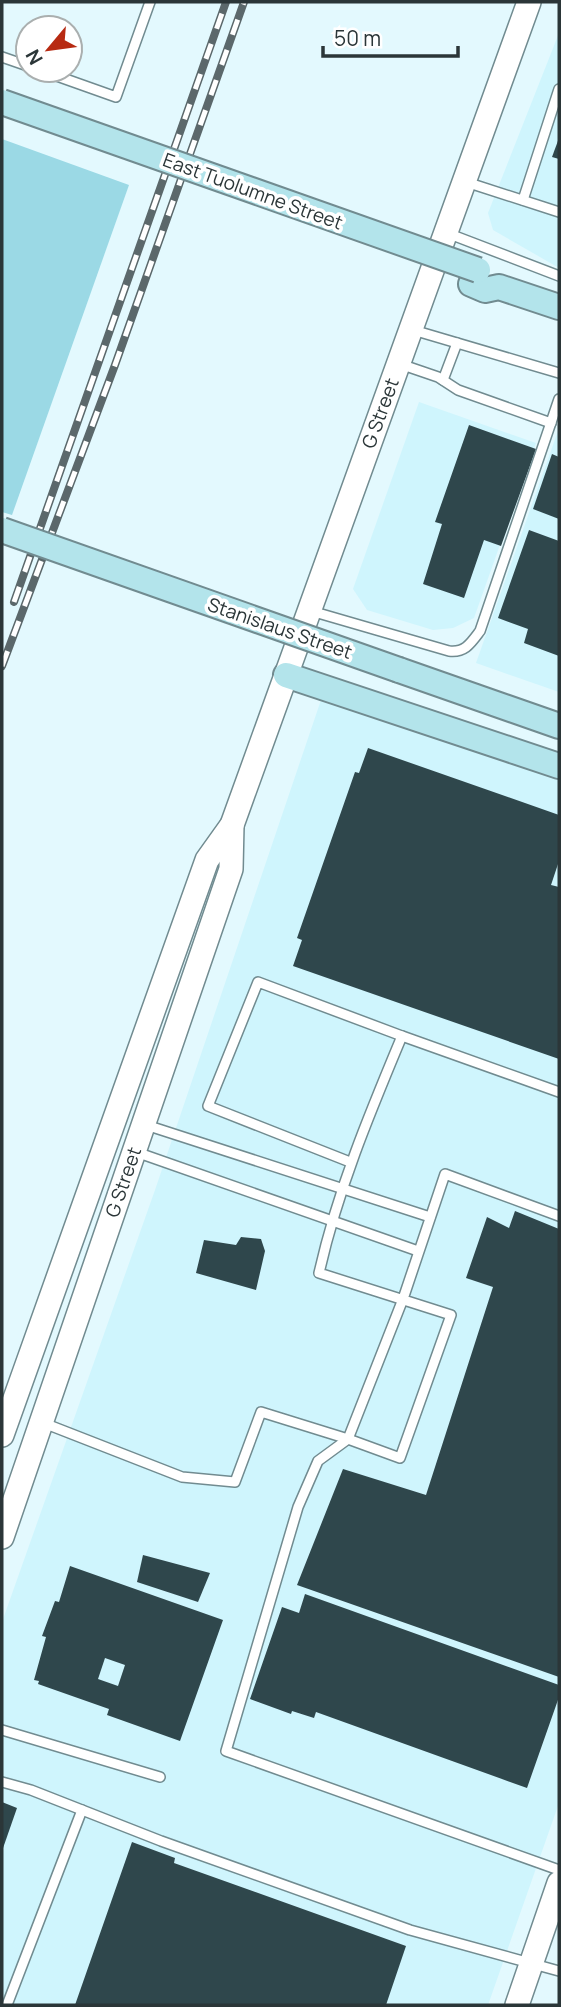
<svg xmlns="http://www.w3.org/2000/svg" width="561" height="2007" viewBox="0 0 561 2007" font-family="Manrope,sans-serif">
<rect width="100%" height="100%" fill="#e3f9fe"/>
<g fill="#cff5fd">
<path d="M559,33V268L493,230L488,213Z"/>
<path d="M419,402L536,443L474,618L453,628L433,630L367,610L353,589Z"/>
<path d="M559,428V692L476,663Z"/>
<path d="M322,697L559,776V1803L488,2005H2V1622L155,1190Z"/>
</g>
<path fill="#9bd9e5" d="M2,139L129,185L12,515L2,512Z"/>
<g fill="#2f474c" fill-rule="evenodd">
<path d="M559,138V159L552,157Z"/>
<path d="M469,425L536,449L501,546L484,540L464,598L423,584L442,524L435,522Z"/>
<path d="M552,454L559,457V519L533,509Z"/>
<path d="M529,530L559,541V656L524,643L528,629L498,618Z"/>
<path d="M368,748L559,815V861L551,885L559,887V1059L293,966L302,940L297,938L355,772L359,773Z"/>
<path d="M515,1211L559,1229V1677L297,1585L343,1469L426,1495L493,1287L466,1278L487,1217L509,1228Z"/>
<path d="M241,1237L261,1239L265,1251L256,1290L196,1273L204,1240L236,1245Z"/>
<path d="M143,1555L210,1573L198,1602L137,1582Z"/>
<path d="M70,1566L223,1620L180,1741L107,1715L109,1709L38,1684L39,1681L34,1680L46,1637L42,1636L55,1601L59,1602ZM105,1658L125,1665L118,1686L98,1679Z"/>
<path d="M305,1594L559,1685V1697L527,1788L316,1712L314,1718L292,1711L291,1714L250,1699L282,1607L299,1613Z"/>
<path d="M2,1802L17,1808L2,1851Z"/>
<path d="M132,1842L175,1858L174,1863L406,1946L386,2005H75Z"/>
</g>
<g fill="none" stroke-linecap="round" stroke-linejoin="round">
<g stroke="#718b90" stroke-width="12">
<g id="service">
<path d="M2,57L28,66"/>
<path d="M40,70L116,97L150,2"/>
<path d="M466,182L559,212"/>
<path d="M523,200L559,89"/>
<path d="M447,233L559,276"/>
<path d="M413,330L559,373"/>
<path d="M400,364L438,377L458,390L551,423"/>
<path d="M443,380L457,343"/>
<path d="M311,611L449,651C465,653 471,643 480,631L559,399"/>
<path d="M402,1036L559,1092"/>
<path d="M146,1125L430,1217"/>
<path d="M136,1152L418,1251"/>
<path d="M350,1162L208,1106L258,982L402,1036C369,1115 338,1189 319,1273L451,1315L400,1458L348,1439L403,1299L445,1174L559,1216"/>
<path d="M41,1422L182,1477L235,1482L261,1412L348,1439"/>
<path d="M348,1439L318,1461L298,1507L226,1751L559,1870"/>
<path d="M2,1730L160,1777"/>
<path d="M2,1782L31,1790L161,1841L410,1930L559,1971"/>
<path d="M7,2005L82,1810"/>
</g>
</g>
<g stroke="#718b90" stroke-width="26">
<g id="tertiary">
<path d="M2,1435L207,860L232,825L529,2"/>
<path d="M2,1537L231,869L232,825"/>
<path d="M517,2005L559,1883"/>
</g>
</g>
<g stroke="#718b90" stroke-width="28">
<g id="secondary">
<path d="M471,284L485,290L499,287L559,307"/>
<path d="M399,670L559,726"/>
<path d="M286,675L559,766"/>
</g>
</g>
<use href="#service" stroke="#fff" stroke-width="9"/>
<use href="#tertiary" stroke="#fff" stroke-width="23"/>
<use href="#secondary" stroke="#b3e4eb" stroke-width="24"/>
<g stroke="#5b686b" stroke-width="8">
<g id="rail">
<path d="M14,602L226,2"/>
<path d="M2,666L115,365L244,2"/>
</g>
</g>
<use href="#rail" stroke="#fff" stroke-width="5" stroke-dasharray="16" stroke-linecap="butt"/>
<g stroke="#718b90" stroke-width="28" stroke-linecap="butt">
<g id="secondary-bridge">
<path d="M2,102L478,270"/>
<path d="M2,530L399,670"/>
</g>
</g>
<use href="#secondary-bridge" stroke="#b3e4eb" stroke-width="24"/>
</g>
<g text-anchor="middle" stroke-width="7" stroke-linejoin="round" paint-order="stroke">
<g font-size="19" fill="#2b3638" stroke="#fff">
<text transform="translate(253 191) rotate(20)" y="7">East Tuolumne Street</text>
<text transform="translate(380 413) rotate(-70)" y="7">G Street</text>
<text transform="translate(280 628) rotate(19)" y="7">Stanislaus Street</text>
<text transform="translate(123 1182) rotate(-71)" y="7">G Street</text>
</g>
</g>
<rect width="561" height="2007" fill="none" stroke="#2b3638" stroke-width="7"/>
<g transform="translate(49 49) rotate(241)"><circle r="33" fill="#ffffff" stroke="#aaafaf" stroke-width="2"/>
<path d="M0-5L12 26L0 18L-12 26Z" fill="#b72a12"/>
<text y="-10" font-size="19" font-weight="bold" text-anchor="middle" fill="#2b3638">N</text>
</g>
<path d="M323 46v10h135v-10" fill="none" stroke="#2b3638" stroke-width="3.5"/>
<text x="334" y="46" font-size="21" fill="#2b3638" stroke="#ffffff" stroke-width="5" paint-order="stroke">50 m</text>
</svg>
